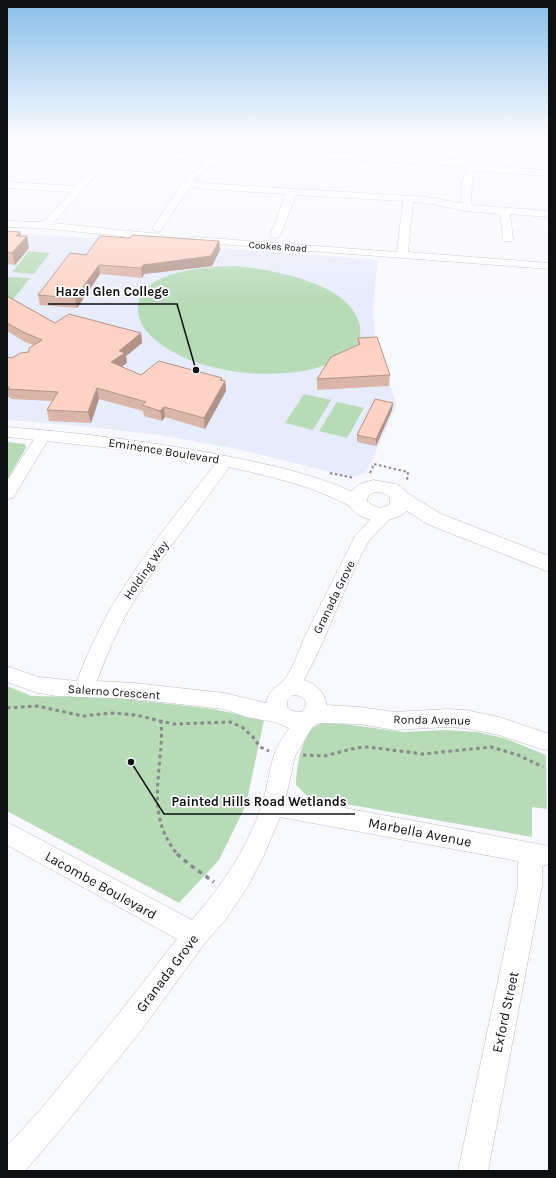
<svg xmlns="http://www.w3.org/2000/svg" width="556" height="1178" viewBox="0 0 556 1178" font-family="Karla,sans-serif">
<rect width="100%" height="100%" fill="#f8f9fe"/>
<path fill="#e7ecfb" d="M7,232L378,260L373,307L375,337L396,403V407L366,473L351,477L241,450L160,435L70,425L7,420Z"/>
<g fill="#b7dab7">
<path d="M212,139H257L239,144Z"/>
<path d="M29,251L50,253L34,274L12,272Z"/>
<path d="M236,266C270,269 350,283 359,323C361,329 361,337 357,343C348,359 325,366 308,370C260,380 186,371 150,335C142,328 137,316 138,305C143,270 209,266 236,266Z"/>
<path d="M8,277L30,278L12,301H7Z"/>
<path d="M304,394L331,400L313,430L285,423Z"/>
<path d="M337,402L364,408L347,438L319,431Z"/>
<path d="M7,442L25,444L26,448L7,480Z"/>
<path d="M7,686L32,696L117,698L213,709L264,720L246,805L219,860L179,903L7,811Z"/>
<path d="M329,722L403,732L445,730L477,732L504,738L546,755L547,809L532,807V837L323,800L306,795L296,785C296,770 301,737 314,727C318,724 323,723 329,722Z"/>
</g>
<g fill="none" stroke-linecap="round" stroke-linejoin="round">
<g stroke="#b8bac1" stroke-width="1">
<g id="minor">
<path d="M139,139H148L141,146L213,160L225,154L247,148L457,160L462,153V139H470V153L464,164L458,166L245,153C230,161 204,165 194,181L203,183L427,197L461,203L462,181L468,168L476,166L549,170V176L475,171L472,181L471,205L549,211V217L510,214L513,239L512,241H504L503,239L500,214L465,211L427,203L413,202L408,252L549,263V269L191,242L190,240L191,238L195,237L397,252L403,201L296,195L280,236L275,239L270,236L286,194L203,189L191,186L187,190L161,231L157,232L152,229L180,186L185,182L188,176L206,164L137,150L105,168L95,176L53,223L159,234L164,237L163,239L159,240L40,228L7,227V221L39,222L46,219L71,192L7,188V182L76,186L89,172L99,164L126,150Z"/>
<path d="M201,139H214L236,146L237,148L233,151L202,141Z"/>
<path d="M492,139H547C538,147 509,142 496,142Z"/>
<path d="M44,431L49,432L51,435L13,498L7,499V481L39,432Z"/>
<path d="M225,456L230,458L233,461C200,510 161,555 131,606C117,630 106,656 97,681L134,683L224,693L266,703C269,690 275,689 283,681C291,673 300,649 304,638L355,536L379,510L385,509L391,510L393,514C386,525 374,533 367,544C343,588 328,636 304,680C317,685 324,691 327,705L359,707L395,712L446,709L465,710L499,717L549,734V748L544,750L499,735L465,728L446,727L395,730L359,724L318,723L313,726L295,756L286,797L549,846V864L542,866V886L488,1171H458L518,886V861L280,817L264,855L248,886L226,919L204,944L140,1032L62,1128L25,1171H7V1146L42,1108L120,1012L177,939L7,845V822L192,920C222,886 247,848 262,805C267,789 269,771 274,755C277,745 284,737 289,728L275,722L246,717L224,709L134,699L57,696L38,693L7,682V666L38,677L77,681C88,652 101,624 117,598C147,549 184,504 220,458ZM293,695L300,696L305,700L306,705L302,712L292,711L287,707V701Z"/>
</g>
</g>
<g stroke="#b8bac1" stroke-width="1">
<path id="tertiary" d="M7,427C82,433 157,442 231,457C271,465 312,474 351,491L360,484L373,480L396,484L402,487L407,493L441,514L549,556V572L427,524L407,511C394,522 373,524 359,515C354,513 352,508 348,505C334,498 320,492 306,487C210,457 107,447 7,437ZM374,492C381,492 386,493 390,498V504C382,510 374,508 367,501L368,496Z"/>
</g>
<g stroke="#88898c" stroke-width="2" stroke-dasharray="2.5 2.5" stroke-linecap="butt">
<path d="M330,473L354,478"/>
<path d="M370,473L374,464L408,472L407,481"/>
</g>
<g stroke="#88898c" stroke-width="3" stroke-dasharray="3.5 3.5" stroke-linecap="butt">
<path d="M7,708L37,706L83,716L112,713L136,715L173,724L230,722L242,727L254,738L260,747L269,751"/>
<path d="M161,720C165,767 142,812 178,855"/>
<path d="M303,755L324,756L356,748L368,747L423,754L491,747L518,755L543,767"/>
</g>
<path stroke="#88898c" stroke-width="3.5" stroke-dasharray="4.5 4.5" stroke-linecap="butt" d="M177,854L190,865L214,882"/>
<use href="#minor" fill="#fff" fill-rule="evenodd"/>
<use href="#tertiary" fill="#fff" fill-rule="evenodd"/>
</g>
<g fill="#dab5a9">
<path d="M7,231L20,232L21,236H27L29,248L15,265L7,264Z"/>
<path d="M130,238L219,241L220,250L212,266L144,274L142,278L100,274L77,308L40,305L38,295L86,255Z"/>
<path d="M7,296L55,323L141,333L142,343L126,356L127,363L122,367L141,375L223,380L225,381L226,391L205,429L165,417L162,421L144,416L143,411L99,399L91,423L49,421L47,410L52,401L11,399L10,397H7V357L12,358L29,352L33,345L25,342L7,331Z"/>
<path d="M358,338L390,375L389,386L317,390V379L357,345Z"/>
<path d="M393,403L392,410L376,446L357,442V435Z"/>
</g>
<g fill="#b29389">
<path d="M20,232L22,242L27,236L29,248L15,265L12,253L16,236Z"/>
<path d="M219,241L220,250L212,266L144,274L142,278L141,268L143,265Z"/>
<path d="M99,265L100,274L77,308L75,298Z"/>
<path d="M141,333L142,343L126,356L127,363L113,372L111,362L119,351Z"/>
<path d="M222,378L223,386L225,381L226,391L205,429L204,418L220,380Z"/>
<path d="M97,388L99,399L91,423L88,412Z"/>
<path d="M393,403L392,410L376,446V439Z"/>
<path d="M164,407L165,417L162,421L160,411Z"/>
</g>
<g fill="#fed2c4" stroke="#b29389">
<path d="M7,231L20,232L16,236H27L12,253L7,252Z"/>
<path d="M132,235L219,241L211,256L143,265L141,268L99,265L75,298L38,295L70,253L86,255L100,236L130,238Z"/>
<path d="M7,296L55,323L69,314L141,333L119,351L125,353L111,362L141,375L159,361L222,378L220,380L225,381L204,418L164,407L160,411L142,405L146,402L97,388L88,412L47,410L58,392L8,389L9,387H7V357L12,358L20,353L29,352V348L42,340L23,332L7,323Z"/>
<path d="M377,337L390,375L317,379L331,357L360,344L358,338Z"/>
<path d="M375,399L393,403L376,439L357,435Z"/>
</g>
<linearGradient id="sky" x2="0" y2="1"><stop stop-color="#87bee8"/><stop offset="0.46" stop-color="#fcfcff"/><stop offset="1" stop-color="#fcfcff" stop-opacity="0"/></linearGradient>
<rect width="556" height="304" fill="url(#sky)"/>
<g text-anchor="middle" stroke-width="3.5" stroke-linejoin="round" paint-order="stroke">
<g font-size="10" fill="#0e0f11" stroke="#fff">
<text transform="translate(278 246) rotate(4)" y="4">Cookes Road</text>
</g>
<g font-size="12" fill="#0e0f11" stroke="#fff">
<text transform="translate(164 451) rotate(9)" y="4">Eminence Boulevard</text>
<text transform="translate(146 570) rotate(-55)" y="4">Holding Way</text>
<text transform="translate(334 597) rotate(-64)" y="4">Granada Grove</text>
<text transform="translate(114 692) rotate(4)" y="4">Salerno Crescent</text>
<text transform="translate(432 720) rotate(1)" y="4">Ronda Avenue</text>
</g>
<g font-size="14" fill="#0e0f11" stroke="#fff">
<text transform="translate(420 832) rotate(11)" y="5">Marbella Avenue</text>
<text transform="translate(101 885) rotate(29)" y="5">Lacombe Boulevard</text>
<text transform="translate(167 973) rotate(-53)" y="5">Granada Grove</text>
<text transform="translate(505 1012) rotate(-78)" y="5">Exford Street</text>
</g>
</g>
<path fill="none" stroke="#0e0f11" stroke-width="1.5" d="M196 370L177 304H48M131 762L164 814H355"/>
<g fill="#0e0f11" stroke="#fff" stroke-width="1.5">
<circle cx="196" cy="370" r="4"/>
<circle cx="131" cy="762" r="4"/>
</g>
<g font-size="13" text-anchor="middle" font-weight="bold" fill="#0e0f11" stroke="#fff" stroke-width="3.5" stroke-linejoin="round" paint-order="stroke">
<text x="112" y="296">Hazel Glen College</text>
<text x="259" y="806">Painted Hills Road Wetlands</text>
</g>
<rect width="556" height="1178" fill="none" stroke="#0e0f11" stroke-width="16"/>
</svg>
